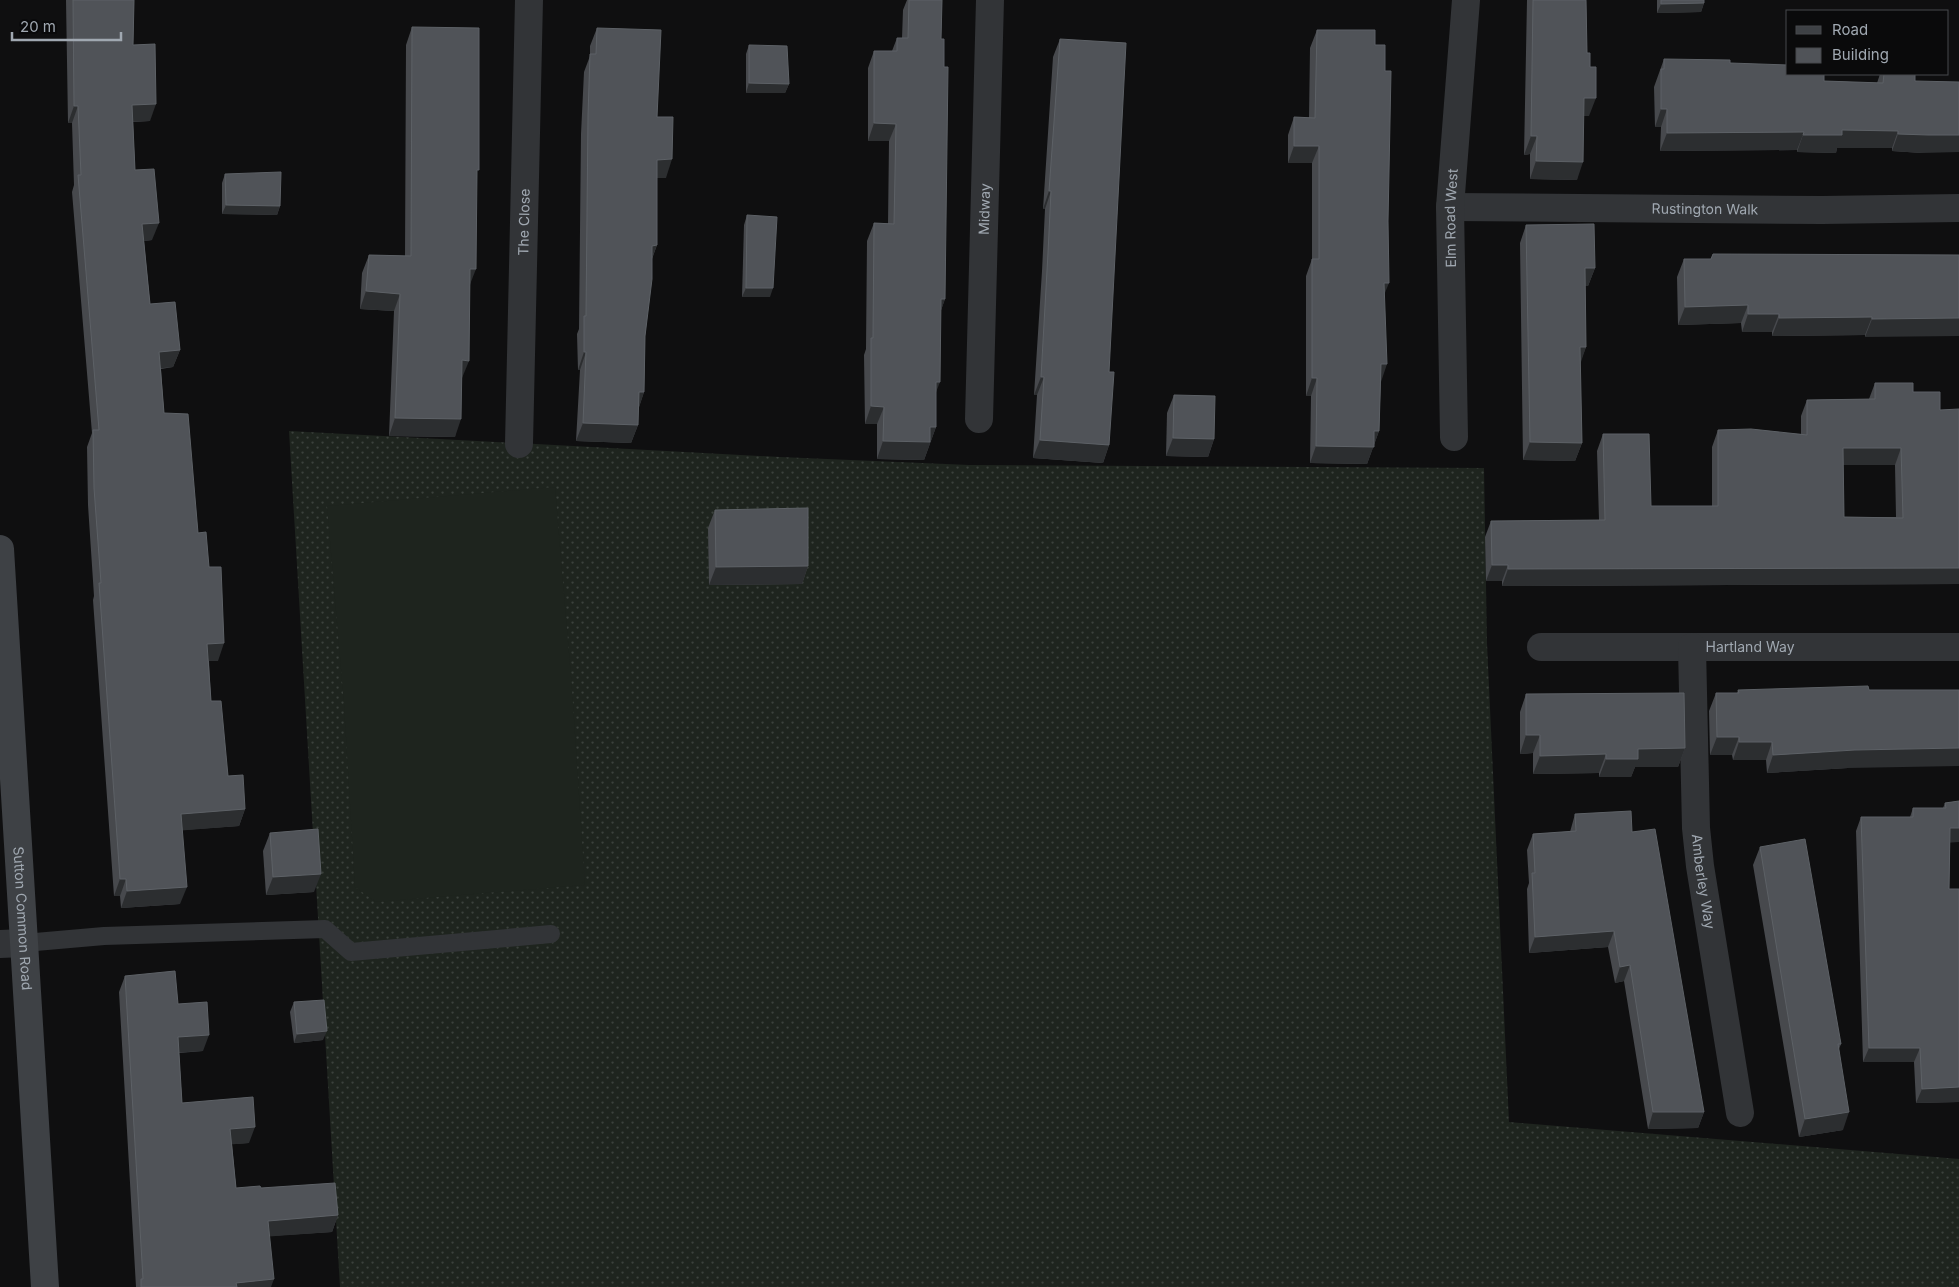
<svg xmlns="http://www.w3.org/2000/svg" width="1959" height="1287" viewBox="0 0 1959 1287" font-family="Inter,sans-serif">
<defs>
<pattern id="grass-dots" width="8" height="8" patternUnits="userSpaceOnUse" patternTransform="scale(1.25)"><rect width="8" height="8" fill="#1e241e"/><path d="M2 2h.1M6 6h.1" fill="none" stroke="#3b413c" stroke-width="1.8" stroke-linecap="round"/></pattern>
</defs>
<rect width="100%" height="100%" fill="#0f0f10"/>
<path fill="url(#grass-dots)" d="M289,431L780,457L969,465L1484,468L1487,643L1509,1122L1959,1159V1287H340Z"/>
<path fill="#1e241e" d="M555,487L572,689L585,885L376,902L355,887L344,704L327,506Z"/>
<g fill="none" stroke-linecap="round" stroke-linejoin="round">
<path stroke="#323437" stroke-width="18" d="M24,943L104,936L325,929L351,952L551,934"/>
<g stroke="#323437" stroke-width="28">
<path id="s1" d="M1450,207L1822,210L1959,208"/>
<path id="s2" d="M979,419L990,0"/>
<path id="s3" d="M1454,437L1450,207L1466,0"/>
<path id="s4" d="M519,444L529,0"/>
<path id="s5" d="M1541,647H1959"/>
<path id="s6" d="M1692,647L1696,828L1700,866L1740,1113"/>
<path d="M0,944L24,943"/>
</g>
<path stroke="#3e4145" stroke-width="28" id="s7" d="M0,549L45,1287"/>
</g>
<g fill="#47494d" fill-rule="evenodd">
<path d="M66,0H134L133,45L150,121L133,122L135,170L152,240L144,241L150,304L180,350L173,367L161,369L164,413L198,533L218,661H209L211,701L228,776L245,809L239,826L182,830L180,904L121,908L120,896H114L93,600L94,596L88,505L87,447L92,433L72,192L74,185L72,123H68Z"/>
<path d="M907,0H942L941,39L944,67L945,299L941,310L936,393V427L924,460L877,459V424H865L864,355L866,349L867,241L874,223L888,224L889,141H868V68L874,51H892L897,38H902L903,10Z"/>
<path d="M1527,0H1586L1587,53L1589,116H1583L1577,180L1530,179V154L1524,155Z"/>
<path d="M1657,0H1704V3L1701,12L1657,13Z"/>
<path d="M412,27L477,176L470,286L462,378L455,437L389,436L394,311L360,309L362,273L369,255L405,256L406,45Z"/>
<path d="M597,28L657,117L666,178H657V245L652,259L645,336L644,392L638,410V425L631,443L576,441L580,370H578L577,334L579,329L581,134L584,72L590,56V46Z"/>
<path d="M1317,30L1375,45L1384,295L1379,431L1367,464L1310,463L1311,396H1306V276L1312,259V163H1288V135L1294,117L1309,118L1310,48Z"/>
<path d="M1060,39L1109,372V445L1103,463L1033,458L1037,395H1034L1042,271L1045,209H1043L1053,57Z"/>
<path d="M749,45L789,84L785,93H746V54Z"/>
<path d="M1664,59L1730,63L1824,81L1877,83L1880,74H1915V81L1922,153L1892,151V148H1837L1836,153L1797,152V150L1660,151L1661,127H1655L1654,87Z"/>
<path d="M225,174L280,206L277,215L222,214V183Z"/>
<path d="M747,215L770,297H742L744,225Z"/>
<path d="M1526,225L1595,268L1588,286H1585L1586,347L1580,362L1582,443L1575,461L1523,460L1520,243Z"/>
<path d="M1713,254L1959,255L1865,337V335L1772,336V332H1742L1741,323L1678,325L1677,277L1684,259H1711Z"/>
<path d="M1875,383L1913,392L1940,410L1959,584L1502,586V581H1486L1485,537L1491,521L1599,520L1597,451L1603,434L1651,506H1712V447L1718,430L1801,434V416L1807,400L1869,399ZM1843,465H1895L1896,517H1844Z"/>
<path d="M1174,395L1214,439L1208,457L1166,456L1167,413Z"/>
<path d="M715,510L808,566L802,584L709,585L708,528Z"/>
<path d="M1738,690L1848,768L1767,773L1766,760H1733L1732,755H1710L1709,711L1716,693H1737Z"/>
<path d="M1526,694L1685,748L1678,767H1635L1631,777H1599V773L1533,774V753L1520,754V712Z"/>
<path d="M1959,801V842H1950L1949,889H1959V1102L1916,1103L1914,1062H1863L1856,831L1861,817H1910L1913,808H1943L1945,803Z"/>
<path d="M1575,814L1632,832L1704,1112L1698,1128L1648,1129L1624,981L1615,983L1608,947L1529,953L1527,889L1529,883L1527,850L1533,834L1570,832Z"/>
<path d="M270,833L314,892L266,895L263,851Z"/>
<path d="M1760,847L1841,1044L1839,1049L1843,1130L1799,1137L1753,865Z"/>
<path d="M125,976L203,1051L179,1053L182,1103L249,1143L232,1144L236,1188H261L338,1215L332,1232L269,1236L271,1287H136L119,992Z"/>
<path d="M294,1002L323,1040L294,1043L290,1012Z"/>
</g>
<g fill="#2c2e30">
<path d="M1704,3L1701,12L1657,13L1661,4Z"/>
<path d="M749,83L789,84L785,93H746Z"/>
<path d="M1584,98H1596L1589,116H1577Z"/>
<path d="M156,104L150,121L126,122L132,105Z"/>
<path d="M74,106H78L72,123H68Z"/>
<path d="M1661,109H1667L1661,127H1655Z"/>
<path d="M874,123L896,124L889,141H868Z"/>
<path d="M1842,130L1898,131L1892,148H1837L1836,153L1797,152L1803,135Z"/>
<path d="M1804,132L1797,150L1660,151L1667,133Z"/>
<path d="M1898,134L1959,135V152L1922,153L1892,151Z"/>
<path d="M1531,136H1537L1530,154L1524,155Z"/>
<path d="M1294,146H1319L1312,163H1288Z"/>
<path d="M672,159L666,178H650L657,160Z"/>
<path d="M1536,161L1583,162L1577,180L1530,179Z"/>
<path d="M1049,191H1051L1045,209H1043Z"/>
<path d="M226,205L280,206L277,215L222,214Z"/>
<path d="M159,223L152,240L136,242L142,224Z"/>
<path d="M657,245L650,263L652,246Z"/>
<path d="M1585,268H1595L1588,286H1578Z"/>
<path d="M470,269H476L469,287Z"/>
<path d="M1384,283H1389L1382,300Z"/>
<path d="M746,288H773L770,297H742Z"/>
<path d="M366,291L400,294L394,311L360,309Z"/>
<path d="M941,299H945L939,316Z"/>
<path d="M1748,305L1741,323L1678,325L1685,307Z"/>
<path d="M1748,314H1779L1772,332H1742Z"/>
<path d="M1872,317L1865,335L1772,336L1779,318Z"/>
<path d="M1959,318V336L1865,337L1872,319Z"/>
<path d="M1580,347H1586L1580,365Z"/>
<path d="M180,350L173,367L153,369L159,352Z"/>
<path d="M584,352H586L580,370H578Z"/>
<path d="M462,360L469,361L462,378H456Z"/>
<path d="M1381,364H1387L1381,382Z"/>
<path d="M1041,377H1044L1037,395H1034Z"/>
<path d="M1312,378H1317L1311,396H1306Z"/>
<path d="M936,382H940L933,400Z"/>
<path d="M639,392H644L638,410Z"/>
<path d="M871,406L884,407L877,424H865Z"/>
<path d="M395,418L461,419L455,437L389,436Z"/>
<path d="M583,423L638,425L631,443L576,441Z"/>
<path d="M930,427H936L924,460L877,459L883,441Z"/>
<path d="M1374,431H1379L1367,464L1310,463L1316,446Z"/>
<path d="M1173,438L1214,439L1208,457L1166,456Z"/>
<path d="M1040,440L1109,445L1103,463L1033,458Z"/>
<path d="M1530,442L1582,443L1575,461L1523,460Z"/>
<path d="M1843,448H1901L1895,465H1837Z"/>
<path d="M1492,565H1508L1502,581H1486Z"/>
<path d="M808,566L802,584L709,585L716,567Z"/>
<path d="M1959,568V584L1502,586L1508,569Z"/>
<path d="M224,643L218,661H201L207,644Z"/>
<path d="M1526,735H1540L1533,753L1520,754Z"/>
<path d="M1717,737H1739L1732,755H1710Z"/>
<path d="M1739,742H1772L1766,760H1733Z"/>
<path d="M1685,748L1678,767H1635L1631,777H1599L1606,759L1638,749Z"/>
<path d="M1959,748V766L1848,768L1767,773L1773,755L1855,750Z"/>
<path d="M1606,754L1599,773L1533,774L1540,756Z"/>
<path d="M245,809L239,826L175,831L181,814Z"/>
<path d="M1950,828H1959V842L1944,843Z"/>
<path d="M321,874L314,892L266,895L273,877Z"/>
<path d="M120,879H126L120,896H114Z"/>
<path d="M187,887L180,904L121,908L127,891Z"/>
<path d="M1614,931L1608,947L1529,953L1535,937Z"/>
<path d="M1630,965L1624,981L1615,983L1620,967Z"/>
<path d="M327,1031L323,1040L294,1043L297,1034Z"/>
<path d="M209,1035L203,1051L172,1053L178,1037Z"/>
<path d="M1869,1048H1920L1914,1062H1863Z"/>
<path d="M1959,1087V1102L1916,1103L1922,1089Z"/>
<path d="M1653,1112H1704L1698,1128L1648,1129Z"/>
<path d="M1849,1112L1843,1130L1799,1137L1805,1119Z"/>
<path d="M255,1127L249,1143L224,1145L230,1129Z"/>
<path d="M338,1215L332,1232L262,1237L268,1221Z"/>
<path d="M274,1279L271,1287H235L236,1283Z"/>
</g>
<g fill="#505358" stroke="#5d6166" fill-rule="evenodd">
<path d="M73,0H134L133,45L155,44L156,104L132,105L135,170L154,169L159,223L142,224L150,304L175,302L180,350L159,352L164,413L188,414L198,533L206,532L209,567H221L224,643L207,644L211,701H221L228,776L243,775L245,809L181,814L187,887L127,891L126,879H120L99,583H101L94,488L93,430H99L78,175H81L78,106H74Z"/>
<path d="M909,0H942L941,39H944V67H948L945,299H941L940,382H936V427H930V442L883,441L884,407L871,406V338H873L874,223L894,224L896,124L874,123V51H897V38H908Z"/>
<path d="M1533,0H1586L1587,53H1590V67H1596V98H1584L1583,162L1536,161L1537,136H1531Z"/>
<path d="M1661,0H1704V3L1661,4Z"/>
<path d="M412,27L479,28V170H477L476,269H470L469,361L462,360L461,419L395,418L400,294L366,291L369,255L411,256Z"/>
<path d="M597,28L661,30L657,117H673L672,159L657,160V245L652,246V279L645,336L644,392H639L638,425L583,423L586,352H584V316H586L588,116L590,54H596Z"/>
<path d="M1317,30H1375V45H1385V71H1391L1388,221L1389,283H1384L1387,364H1381L1379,431H1374V447L1316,446L1317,378H1312V259H1319V146H1294V117L1315,118Z"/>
<path d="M1060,39L1126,43L1109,372H1114L1109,445L1040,440L1044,377H1041L1048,253L1051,191H1049Z"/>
<path d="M749,45L787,46L789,84L749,83Z"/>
<path d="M1664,59L1730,60V63L1788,65V74H1824V81L1883,83L1884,74H1915V81L1959,82V135H1928L1898,134V131L1842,130V135H1803L1804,132L1667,133V109H1661V69H1664Z"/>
<path d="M281,172L280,206L226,205L225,174Z"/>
<path d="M747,215L777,217L773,288H746Z"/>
<path d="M1594,224L1595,268H1585L1586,347H1580L1582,443L1530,442L1526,225Z"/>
<path d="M1713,254L1959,255V318L1872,319V317L1779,318V314H1748V305L1685,307L1684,259H1711Z"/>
<path d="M1875,383H1913V392H1940V410L1959,409V568L1508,569V565H1492L1491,521L1605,520L1603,434H1649L1651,506H1718V430L1751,429L1807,435V400L1875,399ZM1843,448H1901L1903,518L1844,517Z"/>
<path d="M1174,395L1215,396L1214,439L1173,438Z"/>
<path d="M808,508V566L716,567L715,510Z"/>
<path d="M1868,686L1869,690H1959V748L1855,750L1773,755L1772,742H1739V737H1717L1716,693H1739L1738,690Z"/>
<path d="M1684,693L1685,748L1638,749V759H1606V754L1540,756V735H1526V694Z"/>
<path d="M1959,801V828H1950L1949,889H1959V1087L1922,1089L1920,1048H1869L1861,817H1913V808H1946L1945,803Z"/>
<path d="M1631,811L1632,832L1655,829L1704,1112H1653L1630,965L1620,967L1614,931L1535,937L1532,873H1535L1533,834L1576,831L1575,814Z"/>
<path d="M318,829L321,874L273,877L270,833Z"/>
<path d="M1805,839L1841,1044H1838L1849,1112L1805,1119L1760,847Z"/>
<path d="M175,971L178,1004L207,1002L209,1035L178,1037L182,1103L253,1097L255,1127L230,1129L236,1188L260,1186L261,1188L335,1183L338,1215L268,1221L274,1279L236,1283L237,1287H141V1279H143L125,976Z"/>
<path d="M324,1000L327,1031L297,1034L294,1002Z"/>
</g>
<g text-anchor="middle" stroke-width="5" stroke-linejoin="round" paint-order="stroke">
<g font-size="14" fill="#a0a8b1" stroke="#0a0a0b">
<text dy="5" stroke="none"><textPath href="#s2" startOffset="210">Midway</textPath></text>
<text dy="5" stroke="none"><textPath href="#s1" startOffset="255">Rustington Walk</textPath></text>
<text dy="5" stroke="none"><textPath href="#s3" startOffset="219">Elm Road West</textPath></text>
<text dy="5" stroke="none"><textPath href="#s4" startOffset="222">The Close</textPath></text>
<text dy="5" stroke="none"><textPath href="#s5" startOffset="209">Hartland Way</textPath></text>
<text dy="5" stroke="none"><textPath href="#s6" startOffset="235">Amberley Way</textPath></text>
<text dy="5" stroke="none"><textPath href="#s7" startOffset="370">Sutton Common Road</textPath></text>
</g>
</g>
<rect x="1786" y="10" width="162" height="65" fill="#0a0a0b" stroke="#46494d"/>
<rect x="1796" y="26" width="25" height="8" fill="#3e4145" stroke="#46494d"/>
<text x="1832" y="35" font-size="15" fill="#a0a8b1">Road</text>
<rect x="1796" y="48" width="25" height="15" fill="#505358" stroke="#46494d"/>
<text x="1832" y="60" font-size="15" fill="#a0a8b1">Building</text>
<path d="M12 32v8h109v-8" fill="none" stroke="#a0a8b1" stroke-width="2.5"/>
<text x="20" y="32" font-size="15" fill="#a0a8b1" stroke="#0a0a0b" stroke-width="4" paint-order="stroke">20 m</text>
</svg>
